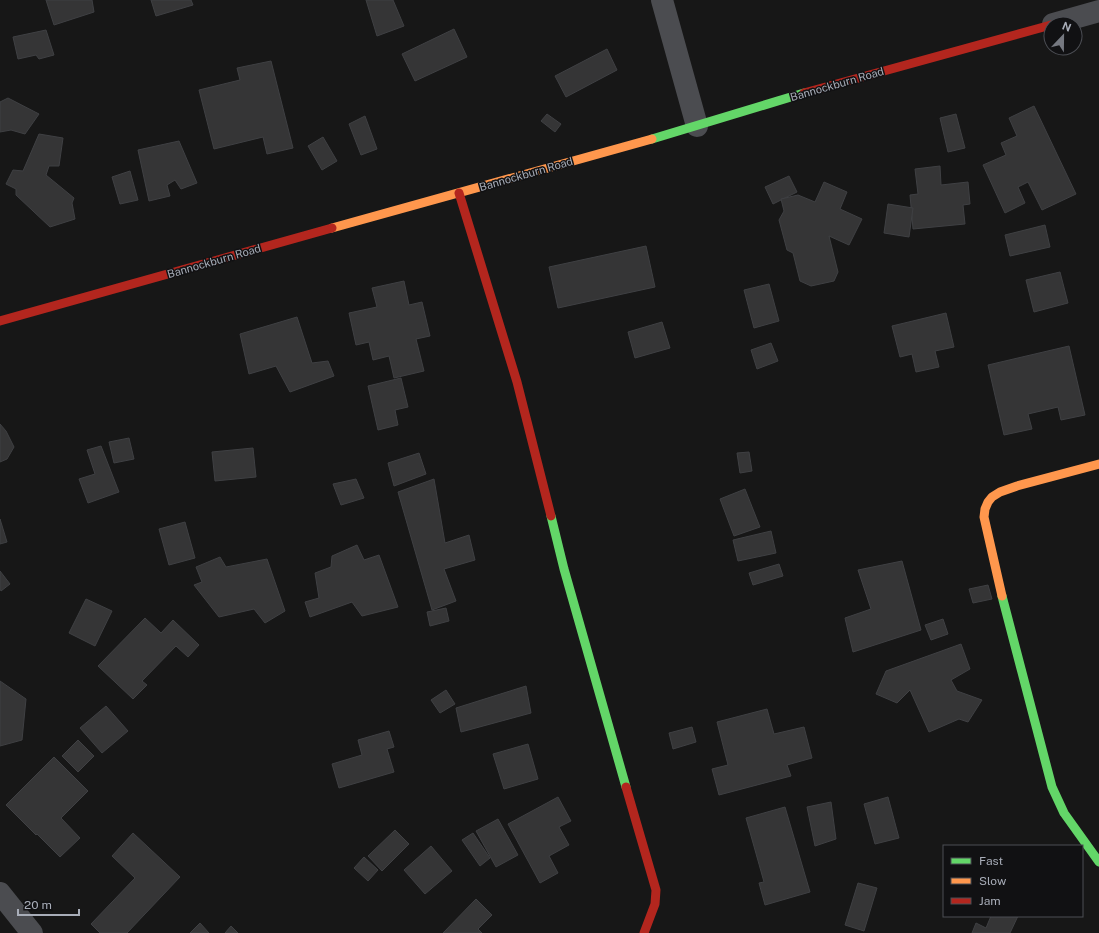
<svg xmlns="http://www.w3.org/2000/svg" width="1099" height="933" viewBox="0 0 1099 933" font-family="'Public Sans',sans-serif">
<rect width="100%" height="100%" fill="#171717"/>
<g fill="#353536" stroke="#3f4043">
<path d="M46,0H92L94,12L54,25Z"/>
<path d="M151,0H191L193,5L156,16Z"/>
<path d="M366,0H393L404,26L377,36Z"/>
<path d="M454,29L467,57L415,81L402,54Z"/>
<path d="M46,30L54,55L39,59L36,55L18,59L13,37Z"/>
<path d="M607,49L617,70L566,97L555,76Z"/>
<path d="M271,61L293,148L267,154L263,137L214,149L199,90L240,80L237,68Z"/>
<path d="M8,98L39,114L25,134L11,130L0,132V102Z"/>
<path d="M1034,106L1076,194L1042,210L1028,182L1018,187L1025,203L1005,213L983,165L1006,155L1001,143L1017,136L1009,118Z"/>
<path d="M547,114L561,124L555,132L541,121Z"/>
<path d="M956,114L965,148L948,152L940,118Z"/>
<path d="M365,116L377,149L361,155L349,124Z"/>
<path d="M39,134L63,138L59,166H49L46,175L74,198L72,203L75,219L50,227L16,195V189L6,184L13,170L23,171Z"/>
<path d="M323,137L337,161L322,170L308,146Z"/>
<path d="M179,141L197,183L181,189L175,180L167,185L170,196L149,201L138,150Z"/>
<path d="M940,166L941,185L968,182L970,204L963,205L965,224L913,229L910,195L918,194L915,169Z"/>
<path d="M130,171L138,200L120,204L112,177Z"/>
<path d="M789,176L797,192L773,204L765,187Z"/>
<path d="M824,182L847,192L840,209L862,219L849,245L829,236L838,272L834,281L811,286L800,281L793,253L787,250L779,220L784,211L781,199L798,195L815,202Z"/>
<path d="M888,204L913,208L909,237L884,233Z"/>
<path d="M1045,225L1050,247L1010,256L1005,235Z"/>
<path d="M646,246L655,287L558,308L549,267Z"/>
<path d="M1060,272L1068,303L1034,312L1026,280Z"/>
<path d="M404,281L409,305L422,302L430,336L416,339L424,371L394,378L389,356L373,360L369,342L356,345L349,313L377,307L372,288Z"/>
<path d="M769,284L779,321L754,328L744,290Z"/>
<path d="M946,313L954,347L935,351L939,367L916,372L912,354L900,357L892,326Z"/>
<path d="M297,317L312,363L328,361L334,376L290,392L276,366L249,374L240,334Z"/>
<path d="M662,322L670,348L635,358L628,332Z"/>
<path d="M771,343L778,361L757,369L751,350Z"/>
<path d="M1069,346L1085,415L1061,420L1058,407L1028,414L1032,429L1004,435L988,365Z"/>
<path d="M401,378L408,407L395,410L398,425L378,430L368,386Z"/>
<path d="M0,424L6,431L14,447L7,459L0,462Z"/>
<path d="M129,438L134,459L114,463L109,442Z"/>
<path d="M101,446L119,492L88,503L79,479L95,474L87,450Z"/>
<path d="M253,448L256,477L215,481L212,452Z"/>
<path d="M749,452L752,471L740,473L737,453Z"/>
<path d="M419,453L426,474L394,486L388,463Z"/>
<path d="M356,479L364,498L341,505L333,484Z"/>
<path d="M434,479L445,543L469,535L475,560L444,569L456,601L432,610L398,492Z"/>
<path d="M745,489L760,527L734,536L720,499Z"/>
<path d="M0,519L7,542L0,544Z"/>
<path d="M185,522L195,558L169,565L159,529Z"/>
<path d="M771,531L776,553L738,561L733,540Z"/>
<path d="M357,545L364,560L379,555L398,607L362,616L352,602L310,617L305,602L319,598L315,573L331,567L332,556Z"/>
<path d="M220,557L226,567L267,559L285,611L265,623L254,609L219,617L194,585L202,582L196,567Z"/>
<path d="M902,561L921,630L853,652L845,618L871,609L858,570Z"/>
<path d="M779,564L783,576L753,585L749,573Z"/>
<path d="M0,571L10,584L1,591L0,589Z"/>
<path d="M988,585L992,599L973,603L969,589Z"/>
<path d="M86,599L112,611L95,646L69,633Z"/>
<path d="M446,608L449,621L430,626L427,612Z"/>
<path d="M145,618L161,633L173,620L199,645L188,657L176,646L142,681L147,685L133,699L98,666Z"/>
<path d="M943,619L948,634L931,640L925,625Z"/>
<path d="M961,644L970,669L951,680L957,691L982,700L968,722L959,719L929,732L910,690L897,703L876,694L886,671Z"/>
<path d="M0,681L26,699L22,740L0,746Z"/>
<path d="M526,686L531,713L461,732L456,708Z"/>
<path d="M446,690L455,704L440,713L431,700Z"/>
<path d="M106,706L128,731L102,753L80,728Z"/>
<path d="M767,709L774,734L804,727L812,758L787,765L791,776L719,795L712,769L728,765L717,722Z"/>
<path d="M692,727L696,742L673,749L669,733Z"/>
<path d="M389,731L394,747L387,749L394,772L339,788L332,764L362,755L358,740Z"/>
<path d="M78,740L94,756L78,772L62,756Z"/>
<path d="M528,744L538,779L504,789L493,754Z"/>
<path d="M54,757L88,791L61,818L80,838L60,857L37,834L36,835L6,805Z"/>
<path d="M558,797L571,821L559,827L569,845L549,856L558,873L540,883L508,824Z"/>
<path d="M888,797L899,838L875,844L864,804Z"/>
<path d="M831,802L836,839L815,846L807,807Z"/>
<path d="M785,807L810,892L765,905L759,883L764,882L746,818Z"/>
<path d="M498,819L518,855L496,867L476,831Z"/>
<path d="M395,830L409,844L382,871L368,856Z"/>
<path d="M133,833L180,877L127,933H100L91,924L135,878L112,856Z"/>
<path d="M473,833L490,858L480,866L462,840Z"/>
<path d="M431,846L452,871L425,894L404,870Z"/>
<path d="M364,857L378,870L368,881L354,868Z"/>
<path d="M858,883L877,888L864,931L845,925Z"/>
<path d="M476,899L492,915L478,929L482,933H443Z"/>
<path d="M991,916H1018L1010,933H972L976,923L986,928Z"/>
<path d="M200,923L209,933H190Z"/>
<path d="M231,926L238,933H225Z"/>
</g>
<g fill="none" stroke-linecap="round" stroke-linejoin="round">
<g stroke="#4b4c50" stroke-width="22">
<path d="M662,0L697,126"/>
<path d="M1053,24L1099,11"/>
<path d="M0,893L32,933"/>
</g>
<g stroke="#63d668" stroke-width="9">
<path d="M652,139L804,93"/>
<path d="M551,516L564,569L626,787"/>
<path d="M1002,596L1052,787L1064,813L1099,862"/>
</g>
<g stroke="#ff974d" stroke-width="9">
<path d="M332,228L652,139"/>
<path d="M1002,596L984,517L985,509L988,502L992,497L1000,492L1017,486L1099,464"/>
</g>
<g stroke="#b3261e" stroke-width="9">
<path d="M804,93L1051,25"/>
<path d="M459,193L517,382L551,516"/>
<path d="M0,321L332,228"/>
<path d="M626,787L656,890L655,904L644,933"/>
</g>
</g>
<g text-anchor="middle" stroke-width="3" stroke-linejoin="round" paint-order="stroke">
<g font-size="11" fill="#a8adb8" stroke="#111113">
<text transform="translate(837 84) rotate(-16)" y="4">Bannockburn Road</text>
<text transform="translate(526 174) rotate(-16)" y="4">Bannockburn Road</text>
<text transform="translate(214 261) rotate(-16)" y="4">Bannockburn Road</text>
</g>
</g>
<rect x="943" y="845" width="140" height="72" fill="#111113" stroke="#4d4f55"/>
<rect x="951" y="858" width="20" height="6" fill="#63d668" stroke="#4d4f55"/>
<text x="979" y="865" font-size="12" fill="#a8adb8">Fast</text>
<rect x="951" y="878" width="20" height="6" fill="#ff974d" stroke="#4d4f55"/>
<text x="979" y="885" font-size="12" fill="#a8adb8">Slow</text>
<rect x="951" y="898" width="20" height="6" fill="#b3261e" stroke="#4d4f55"/>
<text x="979" y="905" font-size="12" fill="#a8adb8">Jam</text>
<g transform="translate(1063 36) rotate(22)"><circle r="19" fill="#111113" stroke="#4d4f55"/>
<path d="M0-3L7 15L0 10L-7 15Z" fill="#757880"/>
<text y="-6" font-size="11" font-weight="bold" text-anchor="middle" fill="#a8adb8">N</text>
</g>
<path d="M18 909v6h61v-6" fill="none" stroke="#a8adb8" stroke-width="2"/>
<text x="24" y="909" font-size="12" fill="#a8adb8" stroke="#111113" stroke-width="3" paint-order="stroke">20 m</text>
</svg>
